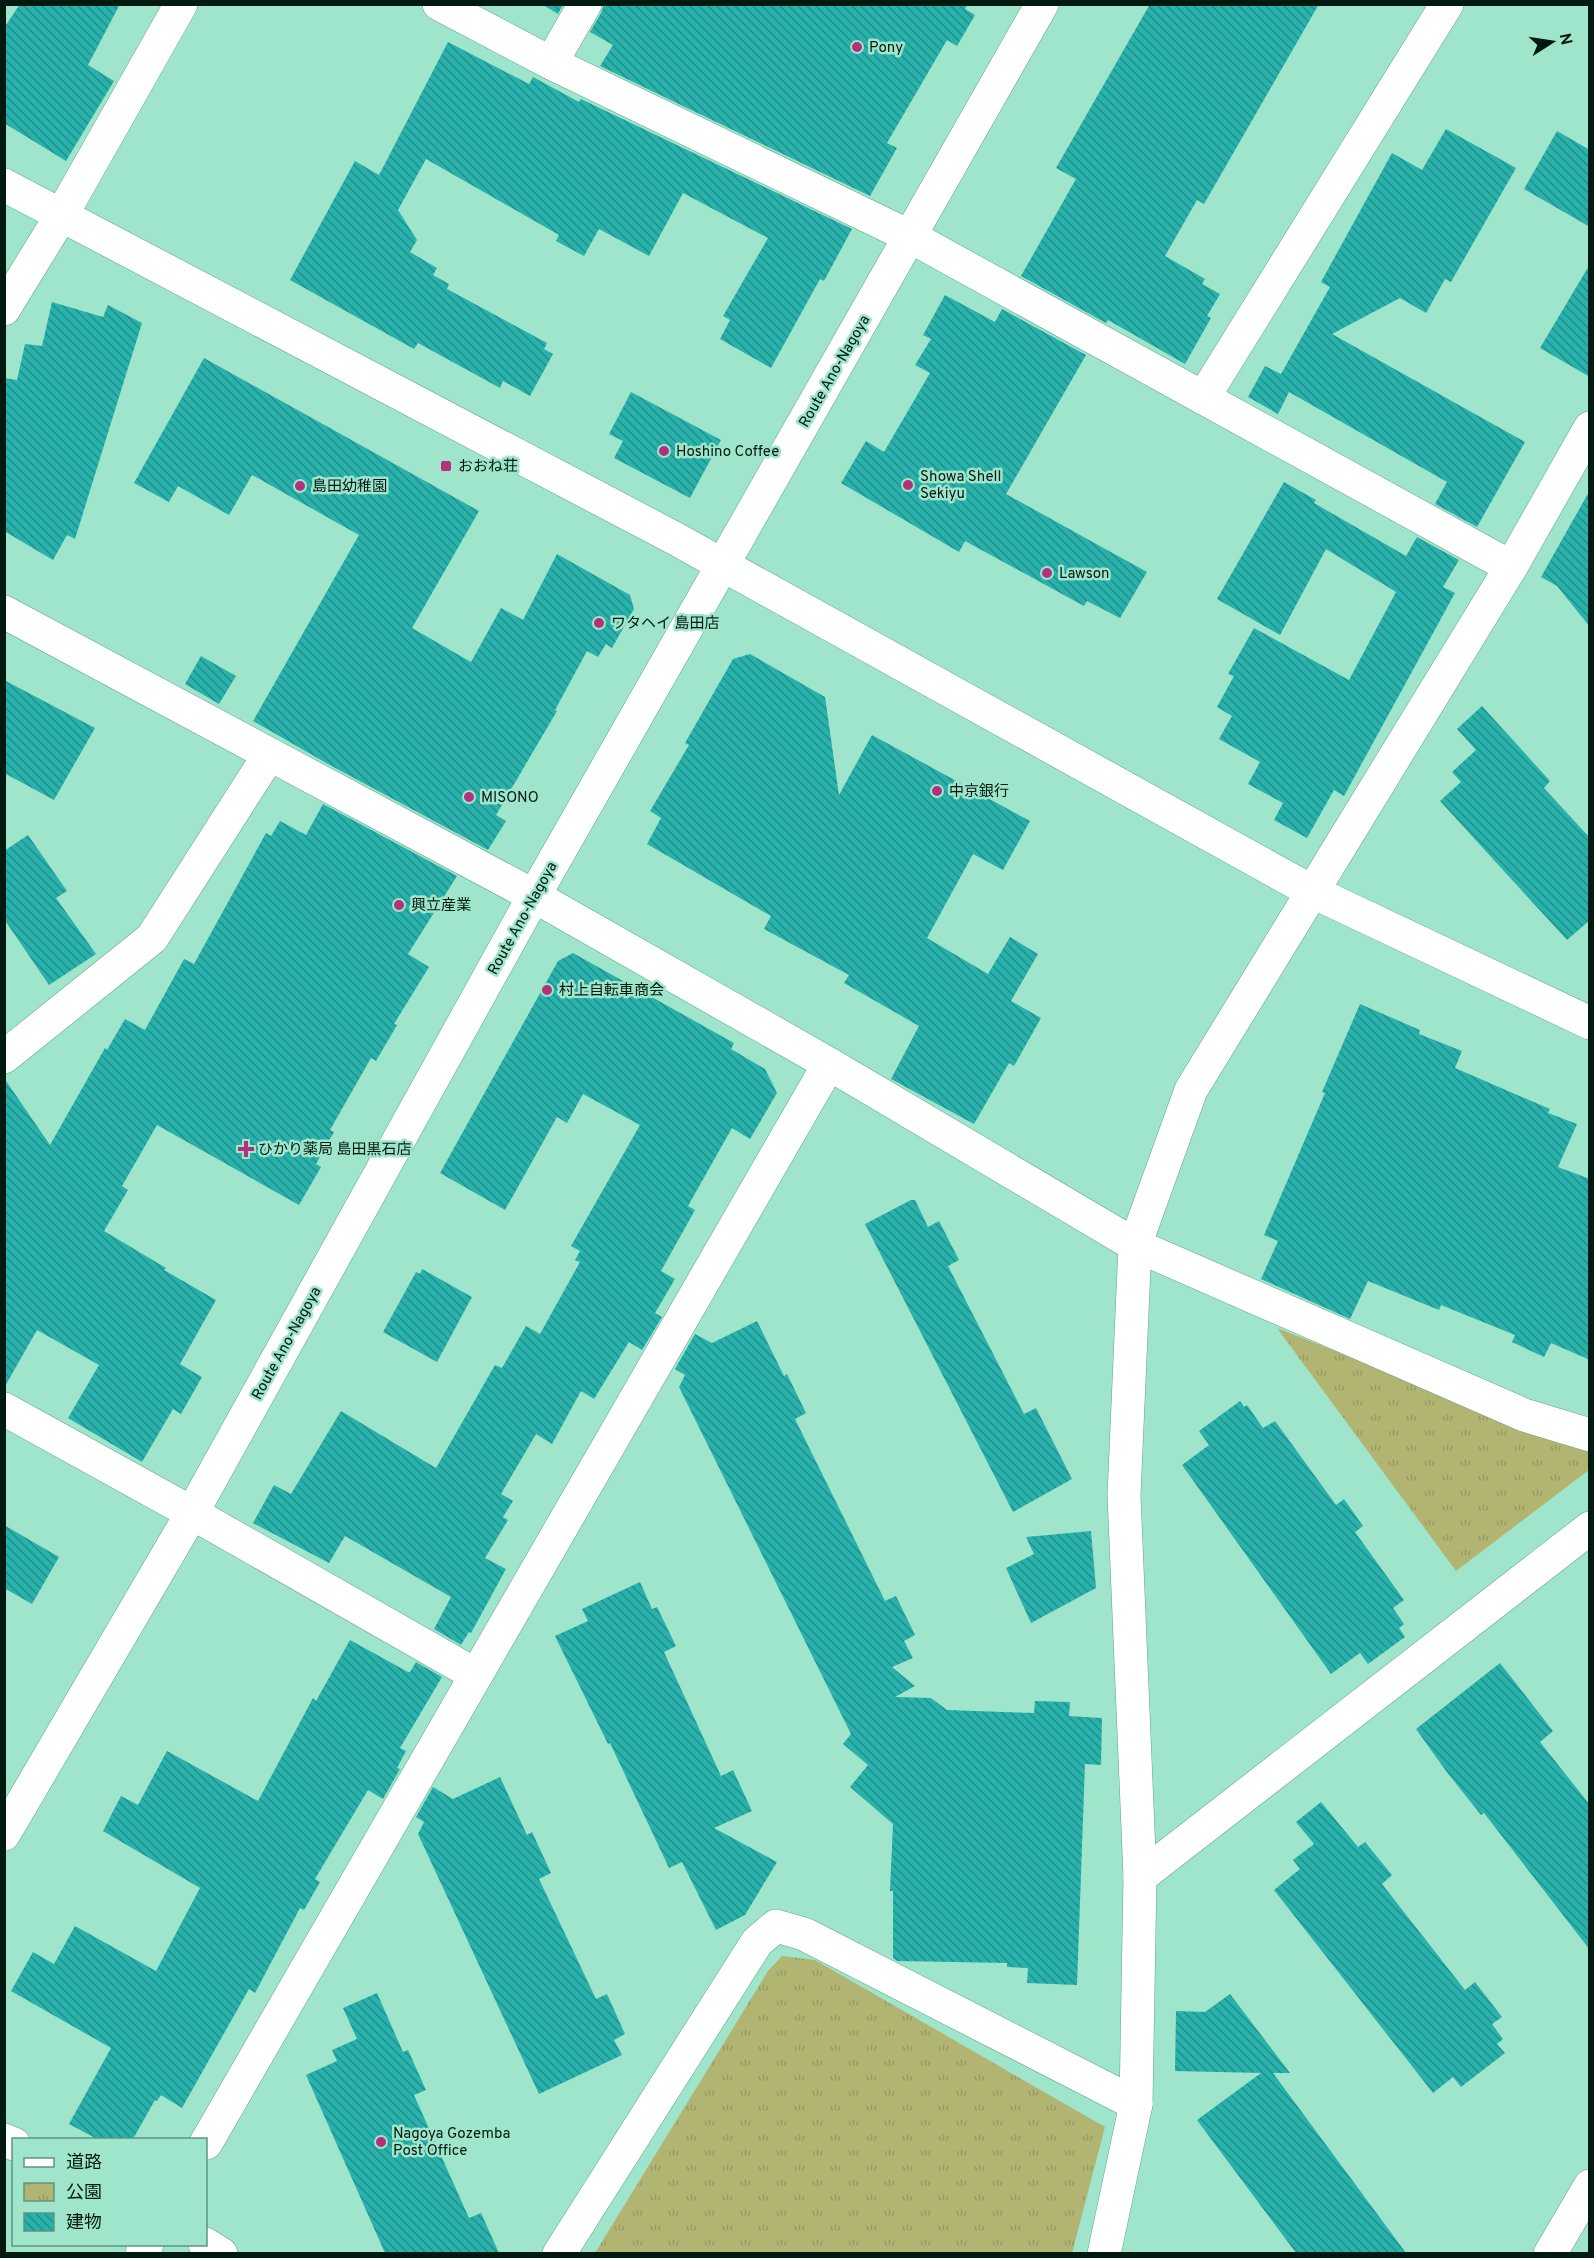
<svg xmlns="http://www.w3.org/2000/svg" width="1594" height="2258" viewBox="0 0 1594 2258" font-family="Overpass,'Noto Sans JP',sans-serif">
<defs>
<pattern id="park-tufts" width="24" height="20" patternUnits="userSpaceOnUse" patternTransform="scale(1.5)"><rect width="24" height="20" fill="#b2b572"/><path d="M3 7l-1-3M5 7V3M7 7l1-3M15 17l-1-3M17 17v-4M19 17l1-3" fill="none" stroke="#979b62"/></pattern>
<pattern id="building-back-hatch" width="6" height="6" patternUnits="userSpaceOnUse" patternTransform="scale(1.5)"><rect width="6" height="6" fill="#29b2ac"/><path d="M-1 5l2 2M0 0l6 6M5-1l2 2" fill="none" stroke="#21908b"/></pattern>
</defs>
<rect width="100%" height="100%" fill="#9fe5cc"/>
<g fill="url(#park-tufts)">
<path d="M1277,1328L1589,1451V1470L1456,1571Z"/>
<path d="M782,1956L815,1960L1105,2127L1072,2253H595L768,1971Z"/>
</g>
<g fill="url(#building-back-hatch)">
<path d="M20,4H120L88,65L114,81L66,161L4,123V28Z"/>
<path d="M542,4H563L558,14Z"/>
<path d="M604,4H967L965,9L975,15L957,46L947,40L887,143L897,148L870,196L600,66L613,45L590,32L601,13Z"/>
<path d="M1150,4H1319L1204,204L1197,200L1165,256L1205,279L1202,284L1220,294L1207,316L1211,318L1185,364L1108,320L1106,323L1021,276L1076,179L1056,168Z"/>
<path d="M448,42L529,84L533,77L579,102L581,99L852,229L824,281L820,279L771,368L720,339L730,320L723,316L768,238L683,193L649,256L599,229L584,256L556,241L559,235L426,159L398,210L417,240L410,252L437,268L433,275L449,284L447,289L547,343L544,349L553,354L530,396L503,381L500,388L418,343L414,349L290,280L355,161L379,175Z"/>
<path d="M1446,129L1516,168L1451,282L1445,279L1426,313L1400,298L1332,334L1525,442L1477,527L1435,504L1447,482L1289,392L1278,414L1248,397L1265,366L1281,374L1330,287L1321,282L1392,153L1422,170Z"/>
<path d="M1557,131L1590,150V227L1524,189Z"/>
<path d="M1590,264V377L1540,348Z"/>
<path d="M945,295L995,322L1002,309L1086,355L1006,494L1147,572L1120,618L1087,601L1084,606L965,541L959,552L841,483L866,441L884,452L930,373L915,365L931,339L923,335Z"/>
<path d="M52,302L103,317L108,305L142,323L75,539L67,535L53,560L4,531V378L17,380L25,344L42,346Z"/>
<path d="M204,358L479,511L412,628L471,662L501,608L523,620L557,554L630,595L634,609L612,648L606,644L598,657L587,651L555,710L557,711L496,815L506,821L488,850L328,764L253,721L359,535L252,475L229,515L178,486L169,502L134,483Z"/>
<path d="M631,392L721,440L690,498L614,458L623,441L609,434Z"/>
<path d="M1284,482L1316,500L1314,503L1406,556L1417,537L1459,560L1443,587L1455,593L1344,796L1334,790L1307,838L1274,820L1283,803L1248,784L1260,762L1219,739L1232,716L1217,707L1234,676L1228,674L1254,628L1349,680L1396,592L1326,549L1280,635L1217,599Z"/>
<path d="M1590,490V627L1557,586L1541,577Z"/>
<path d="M750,654L825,697L839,795L872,735L1030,821L1003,870L973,854L927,938L988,974L1010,937L1038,954L1011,1001L1041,1018L1014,1066L1009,1063L974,1124L891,1079L919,1026L844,983L849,975L764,929L771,916L647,844L661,818L650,811L689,745L685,743L733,659Z"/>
<path d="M201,656L236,676L219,704L185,684Z"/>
<path d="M4,680L95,728L54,800L4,773Z"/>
<path d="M1482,706L1550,781L1544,788L1590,838V920L1567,940L1440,801L1461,782L1452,772L1476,750L1457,729Z"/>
<path d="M323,804L457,876L408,954L429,967L394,1024L397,1025L376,1061L371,1058L330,1130L334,1132L316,1164L321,1167L299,1205L157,1125L122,1186L128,1190L104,1231L166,1268L164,1270L216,1300L180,1364L202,1377L181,1414L173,1409L142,1462L68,1418L99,1365L37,1330L4,1388V1078L50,1145L105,1048L107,1050L125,1019L145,1030L184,959L194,964L266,833L271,836L280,821L306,835Z"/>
<path d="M28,835L67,891L56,898L96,954L49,985L4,919V851Z"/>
<path d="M573,953L734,1043L731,1049L765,1069L777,1093L750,1139L732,1128L688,1206L695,1210L661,1271L675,1279L655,1313L662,1317L642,1350L629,1342L594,1399L581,1391L552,1444L536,1434L501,1494L513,1501L503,1517L508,1520L485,1558L506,1569L471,1633L469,1632L461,1645L434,1629L451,1597L345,1536L329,1563L253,1523L274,1485L291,1494L341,1411L436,1468L495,1365L502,1368L526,1326L540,1334L580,1262L575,1260L580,1251L571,1246L640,1125L583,1094L567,1123L557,1117L505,1210L440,1173L558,961Z"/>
<path d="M1360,1004L1420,1030L1419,1034L1462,1051L1455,1068L1550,1109L1548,1113L1577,1124L1558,1167L1590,1179V1360L1551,1343L1544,1357L1512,1342L1515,1335L1441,1305L1439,1310L1368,1281L1350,1319L1261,1279L1278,1241L1264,1235L1325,1093L1322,1092Z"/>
<path d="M911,1200H915L928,1227L939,1221L959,1260L948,1266L1024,1414L1036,1408L1072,1479L1013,1512L865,1224Z"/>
<path d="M422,1269L472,1297L437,1362L383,1332L416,1272L420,1274Z"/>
<path d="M757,1321L784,1376L787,1374L806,1413L795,1419L885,1601L896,1596L915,1635L904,1641L913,1658L892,1667L915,1686L895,1697L931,1698L947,1710L1034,1713L1035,1701L1070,1702L1069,1716L1102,1718L1101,1765L1085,1764L1077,1985L1027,1983L1028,1968L1007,1967V1963L897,1961L893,1958V1891H890L893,1824L850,1787L868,1765L843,1744L851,1734L679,1387L685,1375L675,1369L695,1334L712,1343Z"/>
<path d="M1240,1401L1244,1407L1247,1405L1263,1428L1275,1421L1336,1505L1344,1499L1363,1526L1355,1532L1404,1600L1393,1608L1404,1624L1399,1628L1405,1637L1368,1664L1360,1653L1331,1674L1182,1465L1209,1445L1199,1431Z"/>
<path d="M4,1525L59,1557L32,1604L4,1588Z"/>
<path d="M1091,1531L1096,1588L1031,1623L1006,1568L1034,1554L1026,1537Z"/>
<path d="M640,1582L652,1609L657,1607L676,1646L664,1652L721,1776L733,1770L752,1811L714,1828L777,1862L745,1915L716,1930L682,1862L669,1868L610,1743L608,1744L555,1636L588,1621L582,1609Z"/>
<path d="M350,1640L408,1672H410L416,1662L442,1677L400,1748L406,1751L397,1768L400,1769L383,1799L368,1790L315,1879L320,1882L304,1910L300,1908L255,1993L249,1989L182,2108L161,2095L157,2101L155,2100L133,2139H97L69,2124L111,2048L11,1991L33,1952L54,1964L75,1926L156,1971L200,1888L103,1831L121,1796L138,1805L167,1751L258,1801L313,1698L316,1701Z"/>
<path d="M1500,1663L1553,1731L1540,1742L1590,1805V1950L1484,1813L1481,1815L1446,1771L1416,1729Z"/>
<path d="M500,1777L527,1835L532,1832L551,1873L539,1879L596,1999L607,1994L625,2034L614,2040L622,2055L539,2094L418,1834L424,1822L416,1817L433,1787L453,1799Z"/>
<path d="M1321,1802L1358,1847L1365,1842L1392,1875L1382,1884L1465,1990L1475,1982L1502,2017L1492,2024L1503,2039L1497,2044L1505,2053L1461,2087L1453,2077L1433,2093L1274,1890L1300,1869L1293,1860L1314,1844L1296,1822Z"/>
<path d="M377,1993L403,2052L408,2050L426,2090L414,2095L469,2218L481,2213L499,2253H385L306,2075L337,2061L332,2050L357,2039L343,2008Z"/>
<path d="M1230,1994L1290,2073H1273L1406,2253H1296L1197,2120L1261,2073L1175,2071L1176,2011L1205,2012Z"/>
</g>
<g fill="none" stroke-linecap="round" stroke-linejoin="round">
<g stroke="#60a48d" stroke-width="34">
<g id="street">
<path d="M439,4L551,63L911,237L1511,567"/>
<path d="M551,63L585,4"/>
<path d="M1203,398L1447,4"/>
<path d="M4,612L534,896L829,1064L1135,1245L1524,1415L1590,1435"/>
<path d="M4,1057L152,938L269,755"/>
<path d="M4,1409L192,1513L476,1675"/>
<path d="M1140,1877L1590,1528"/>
<path d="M4,2140L14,2144"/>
<path d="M206,2143L829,1064"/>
<path d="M205,2244L221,2254"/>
<path d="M142,2254L147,2244"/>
<path d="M559,2254L757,1942L776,1926L804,1934L1136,2104"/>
<path d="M1104,2254L1136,2104L1140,1877L1124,1495L1135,1245L1191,1090L1511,567L1590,428"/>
<path d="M1550,2254L1590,2186"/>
</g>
</g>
<g stroke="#60a48d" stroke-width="34">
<g id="secondary">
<path d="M4,185L676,539L1311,891L1590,1023"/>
<path d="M4,309L61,216L181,4"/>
<path d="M4,1834L192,1513L534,896L1042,4"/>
</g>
</g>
<use href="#street" stroke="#fff" stroke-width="33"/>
<use href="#secondary" stroke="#fff" stroke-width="33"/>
</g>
<g fill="#b3317b" stroke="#9fe5cc" stroke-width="2">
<circle cx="857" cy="47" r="6"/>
<circle cx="664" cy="451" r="6"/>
<rect x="440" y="460" width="12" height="12" rx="3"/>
<circle cx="908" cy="485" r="6"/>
<circle cx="300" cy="486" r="6"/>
<circle cx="1047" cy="573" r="6"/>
<circle cx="599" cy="623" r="6"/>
<circle cx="937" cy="791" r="6"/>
<circle cx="469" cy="797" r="6"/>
<circle cx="399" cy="905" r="6"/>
<circle cx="547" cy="990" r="6"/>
<path d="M243 1140h6v6h6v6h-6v6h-6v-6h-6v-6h6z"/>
<circle cx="381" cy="2142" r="6"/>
</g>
<g text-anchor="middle" stroke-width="5" stroke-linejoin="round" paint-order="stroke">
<g font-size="15" fill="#001a12" stroke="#9fe5cc" text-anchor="start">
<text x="869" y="52">Pony</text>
<text x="676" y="456">Hoshino Coffee</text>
<text x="458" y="471">おおね荘</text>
<text x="920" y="481">Showa Shell<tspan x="920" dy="17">Sekiyu</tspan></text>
<text x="312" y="491">島田幼稚園</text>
<text x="1059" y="578">Lawson</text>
<text x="611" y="628">ワタヘイ 島田店</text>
<text x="949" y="796">中京銀行</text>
<text x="481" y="802">MISONO</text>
<text x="411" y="910">興立産業</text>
<text x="559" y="995">村上自転車商会</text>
<text x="258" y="1154">ひかり薬局 島田黒石店</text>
<text x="393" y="2138">Nagoya Gozemba<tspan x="393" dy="17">Post Office</tspan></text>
</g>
<g font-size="15" fill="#001a12" stroke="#9fe5cc">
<text transform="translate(834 371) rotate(-60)" y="5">Route Ano-Nagoya</text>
<text transform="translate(522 918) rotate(-61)" y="5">Route Ano-Nagoya</text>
<text transform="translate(286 1343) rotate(-61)" y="5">Route Ano-Nagoya</text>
</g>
</g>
<rect width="1594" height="2258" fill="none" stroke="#001a12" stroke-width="12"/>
<rect x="12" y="2138" width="195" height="108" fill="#9fe5cc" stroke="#5f9482" stroke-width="1.5"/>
<rect x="24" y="2158" width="30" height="9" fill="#ffffff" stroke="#5f9482" stroke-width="1.5"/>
<text x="66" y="2168" font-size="18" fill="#001a12">道路</text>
<rect x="24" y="2183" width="30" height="18" fill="url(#park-tufts)" stroke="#5f9482" stroke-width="1.5"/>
<text x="66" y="2198" font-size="18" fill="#001a12">公園</text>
<rect x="24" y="2213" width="30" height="18" fill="url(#building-back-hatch)" stroke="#5f9482" stroke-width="1.5"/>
<text x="66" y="2228" font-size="18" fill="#001a12">建物</text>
<g transform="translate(1552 42) rotate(78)" stroke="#9fe5cc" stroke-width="4.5" paint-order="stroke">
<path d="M0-4.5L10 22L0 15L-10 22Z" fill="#001a12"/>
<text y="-9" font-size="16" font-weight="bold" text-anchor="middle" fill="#001a12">N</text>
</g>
</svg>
